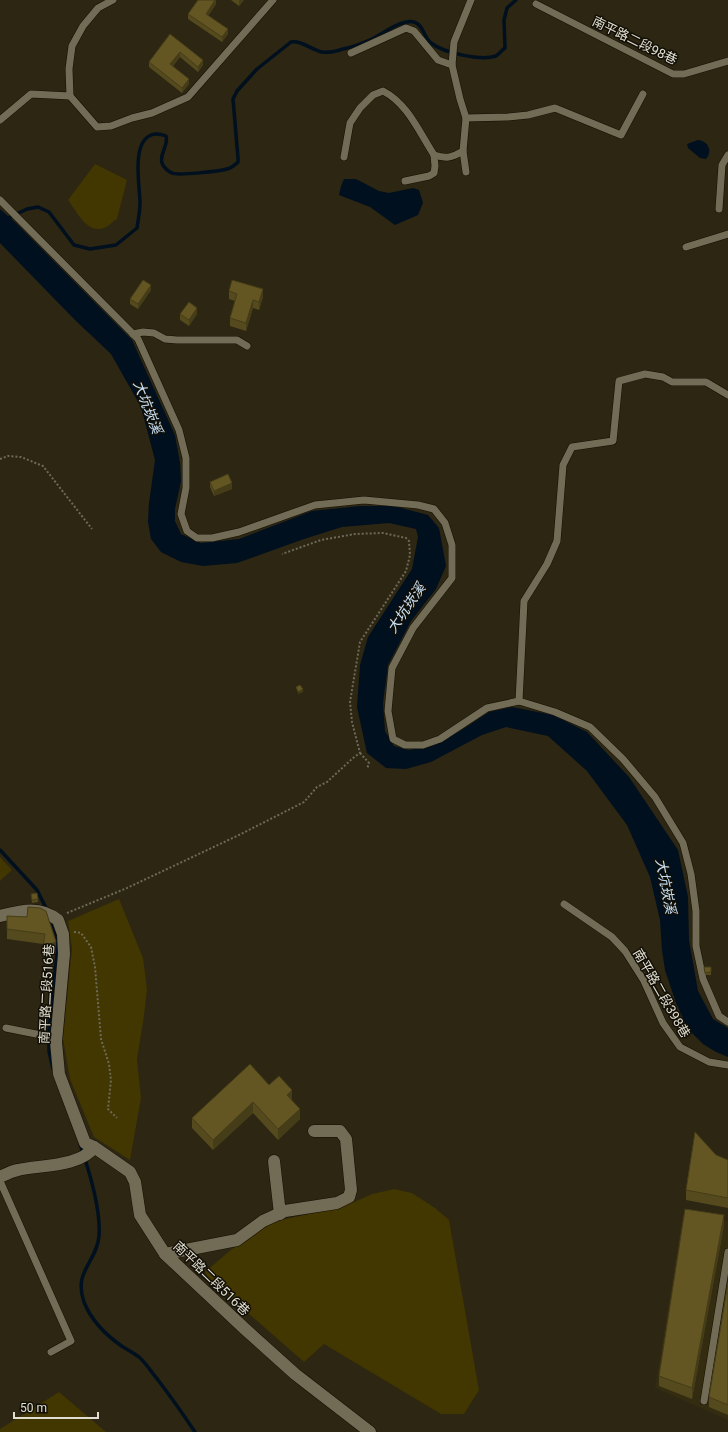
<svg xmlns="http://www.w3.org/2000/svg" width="728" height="1432" viewBox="0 0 728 1432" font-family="Roboto,'Noto Sans TC',sans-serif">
<rect width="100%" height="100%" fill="#2c2613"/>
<path fill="#332c11" d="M683,1214L728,1221V1420L655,1388Z"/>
<g fill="#423601">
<path d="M95,164L127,180L117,219C113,221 110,225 106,227C88,236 77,212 68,200Z"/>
<path d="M0,857L12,870L0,881Z"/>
<path d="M119,899L143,958L147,989L144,1016L137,1059L141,1098L130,1160L94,1137L70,1079L63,1039L72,948L68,921Z"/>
<path d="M394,1189L412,1193L435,1208L449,1220L479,1390L464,1414H441L324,1344L304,1362L208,1278L205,1272L232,1249L272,1222L323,1211L352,1203L372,1194Z"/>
<path d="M59,1392L106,1432H0V1429Z"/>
</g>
<g fill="#00101f">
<path d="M698,140C708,141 713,151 706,159L700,158L688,148L687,144Z"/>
<path d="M344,179H356L379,191L389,193L413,188L419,190L423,203L418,215L395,225L370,207L339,195L341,186Z"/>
<path d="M0,209L16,223L132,340L175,435L180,463L181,481L175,509V521L181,534L201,543L239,539L312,511L360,506H394L428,515L439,528L446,566L436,589L411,621L388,665L383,703L385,731L394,746L409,750L432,745L460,731L489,712L512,707L553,715L587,732L629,777L678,850L688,897L689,940L698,991L713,1019L728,1028V1057L716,1052L703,1044L688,1029L676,1003L665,970L662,950L660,920L650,877L627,825L587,771L548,736L506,727L482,735L431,762L406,769L386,768L367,753L357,707L360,665L368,637L412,569L418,537L416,529L389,523L342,527L304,539L237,563L203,566L181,562L161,552L151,539L148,522L149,503L155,460L141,407L111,354L75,320L0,243Z"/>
</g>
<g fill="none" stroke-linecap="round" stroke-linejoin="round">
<g stroke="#00101f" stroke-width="3.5">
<path d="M0,222L27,209L38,207L49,212L74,245L90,249L116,245L137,228C138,220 140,212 140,203C140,187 131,143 151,135C156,133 161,134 166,136C169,146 159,153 162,163C163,167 169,172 172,173C178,176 220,171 227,169C231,168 235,165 238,162V158L233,99L237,91L257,69L291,42C301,40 312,50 322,52C329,53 337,51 343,49C353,47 363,43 372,39C383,34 401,19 414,22C423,24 424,38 431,43C444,53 480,61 496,56C499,54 502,50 505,48L504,20L507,8L516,0"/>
<path d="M0,850L37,890L47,910"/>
<path d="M51,919L57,937L58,945L49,1030V1051L53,1069"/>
<path d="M80,1144C89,1170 101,1209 99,1236C97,1262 73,1271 84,1302C91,1320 107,1336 123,1347C128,1350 134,1353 139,1357C146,1363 152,1373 158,1380C171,1397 183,1414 195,1432"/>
</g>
<g stroke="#140f00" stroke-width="8">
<g id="service">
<path d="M536,4L673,74H684L728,61"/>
<path d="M351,53L406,28L414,31L438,60L452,65"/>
<path d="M70,96L97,127L111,126L132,118L152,113L188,97L273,0"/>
<path d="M466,118L508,117L528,115L555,108L621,135L643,94"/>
<path d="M0,120L31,94L70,96L69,69L72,46L83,26L98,8L113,0"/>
<path d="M463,151L466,172"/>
<path d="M344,157L350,123L360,108L373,95L383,91C408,104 419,132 434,155C446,159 451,158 463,151L466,118L460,99L452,65L454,42L471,0"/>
<path d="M405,181L429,176L434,173L435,166L434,155"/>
<path d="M0,200L138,339L179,430L186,458V488L181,514L187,531L197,538H212L239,532L315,505L364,500L418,505L434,509L445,523L452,545V578L413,628L392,668L388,711L393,739L405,745H423L440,739L487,708L519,701L555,712L590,727L623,759L655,797L683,843L691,874L696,911V946L703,979L719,1016L728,1022"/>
<path d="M719,209L722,165L728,155"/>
<path d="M686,247L728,234"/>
<path d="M133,334L143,332L154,333L165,339L177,340H237L247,346"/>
<path d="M519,701L524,601L547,564L557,541L563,465L572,447L613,441L619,381L645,374L663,377L672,382H706L728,395"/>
<path d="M564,904L612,937L625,951L644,981L663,1023L680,1047L709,1062L728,1065"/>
<path d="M6,1028L56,1038"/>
<path d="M0,1181L71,1341L51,1352"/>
<path d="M704,1401L728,1252"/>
</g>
</g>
<g stroke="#140f00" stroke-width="13">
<g id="minor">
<path d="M0,916C20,911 39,905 58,920L63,934L64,954L56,1042L59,1074L85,1143L94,1147L130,1172L135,1182L140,1215L165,1254L245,1329L295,1374L370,1432"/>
<path d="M274,1161L280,1214"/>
<path d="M0,1177C6,1174 12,1171 18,1170C39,1165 81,1167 94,1147"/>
<path d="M165,1254L237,1240L263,1221L285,1211L337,1203L349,1197L351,1190L346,1139L340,1131H314"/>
</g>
</g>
<g stroke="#6e6a59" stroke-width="2" stroke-dasharray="2 2" stroke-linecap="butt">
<path d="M0,459L8,456L21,457L43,466L92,529"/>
<path d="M360,753L369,763L367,769"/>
<path d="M67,913L127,888L239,835L304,802L317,787L327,782L353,758L360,753L352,722L350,702L360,642L406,571L410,555L409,541L406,538L383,533L355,534L321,540L282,554"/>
<path d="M74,932L81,933L91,947L95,967L101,1039L109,1064L111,1080L108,1109L117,1118"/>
</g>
<use href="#service" stroke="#726c56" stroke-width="7"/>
<use href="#minor" stroke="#726c56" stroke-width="12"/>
</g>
<g fill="#554a1d">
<path d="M216,0V4L208,16L228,34L222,42L188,19V14Z"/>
<path d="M231,0H244L239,6Z"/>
<path d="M170,34L203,65L198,72L180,57L173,66L189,84L182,93L149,67V62Z"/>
<path d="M151,290L138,309L130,304V299Z"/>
<path d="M229,291L263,297L259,310L253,308L246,331L230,326V318L235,301L229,299Z"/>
<path d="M180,314H197L189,326L180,320Z"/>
<path d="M210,482L232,489L214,496L210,487Z"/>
<path d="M31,894L38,899V902L32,903Z"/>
<path d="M40,908L56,953L43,957V944L7,939V916L27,917Z"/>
<path d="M704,967H711V975H705Z"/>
<path d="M269,1085L292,1101L300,1119L278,1140L253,1113L213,1150L192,1128V1118Z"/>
<path d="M728,1160V1208L686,1200V1190Z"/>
<path d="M724,1225L692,1399L659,1386V1376Z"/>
<path d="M728,1283V1415L709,1407V1397Z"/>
</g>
<g fill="#453c18">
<path d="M215,0H216V4L206,19V14Z"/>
<path d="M240,0H244L239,6V1Z"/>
<path d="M228,29V34L222,42V37Z"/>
<path d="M180,52V57L170,69V64Z"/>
<path d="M203,60V65L198,72V67Z"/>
<path d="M189,79V84L182,93V88Z"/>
<path d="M151,285V290L138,309V304Z"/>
<path d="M263,289V297L259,310V302Z"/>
<path d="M253,300V308L246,331V323Z"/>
<path d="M197,308V314L189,326V320Z"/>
<path d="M232,483V489L214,496V491Z"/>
<path d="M303,689V692L298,694V692Z"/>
<path d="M56,942V953L43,957V947Z"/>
<path d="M292,1090V1101L287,1095Z"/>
<path d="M253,1102V1113L213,1150V1140Z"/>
<path d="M300,1109V1119L278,1140V1129Z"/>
<path d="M724,1215V1225L692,1399V1388Z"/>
</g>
<g fill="#635622" stroke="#453c18">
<path d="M198,0H215L206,14L228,29L222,37L188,14Z"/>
<path d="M170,34L203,60L198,67L180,52L170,64L189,79L182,88L149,62Z"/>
<path d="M143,280L151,285L138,304L130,299Z"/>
<path d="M232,280L263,289L259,302L253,300L246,323L230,318L237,294L229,291Z"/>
<path d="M189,302L197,308L189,320L180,314Z"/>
<path d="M228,474L232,483L214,491L210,482Z"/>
<path d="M300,685L303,689L298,692L296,687Z"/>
<path d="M37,893L38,899L32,900L31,894Z"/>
<path d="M28,907L40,908L46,911L56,942L43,947L45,934L7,929V916L27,917Z"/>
<path d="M704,967H711V972L705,973Z"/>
<path d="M250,1064L269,1085L279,1076L292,1090L287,1095L300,1109L278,1129L253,1102L213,1140L192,1118Z"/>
<path d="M695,1132L716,1155L728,1160V1198L686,1190Z"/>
<path d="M685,1209L724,1215L692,1388L659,1376Z"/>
<path d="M728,1283V1405L709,1397Z"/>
</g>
<g text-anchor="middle" stroke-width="3" stroke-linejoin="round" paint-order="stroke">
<g font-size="13" fill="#e1ded1" stroke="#120f07">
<text transform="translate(635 40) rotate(26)" y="5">南平路二段98巷</text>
<text transform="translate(662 993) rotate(60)" y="5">南平路二段398巷</text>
<text transform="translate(46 994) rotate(-87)" y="5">南平路二段516巷</text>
<text transform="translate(212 1278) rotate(44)" y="5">南平路二段516巷</text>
</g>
<g font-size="14" font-style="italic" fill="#c8e2f8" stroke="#120f07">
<text transform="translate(148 407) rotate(69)" y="5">大坑崁溪</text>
<text transform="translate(406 608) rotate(-56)" y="5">大坑崁溪</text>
<text transform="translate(666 886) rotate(79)" y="5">大坑崁溪</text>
</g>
</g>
<path d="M14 1412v6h84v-6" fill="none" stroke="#e1ded1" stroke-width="2"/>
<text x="20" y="1412" font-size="12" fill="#e1ded1" stroke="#120f07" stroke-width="3" paint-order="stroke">50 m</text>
</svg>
